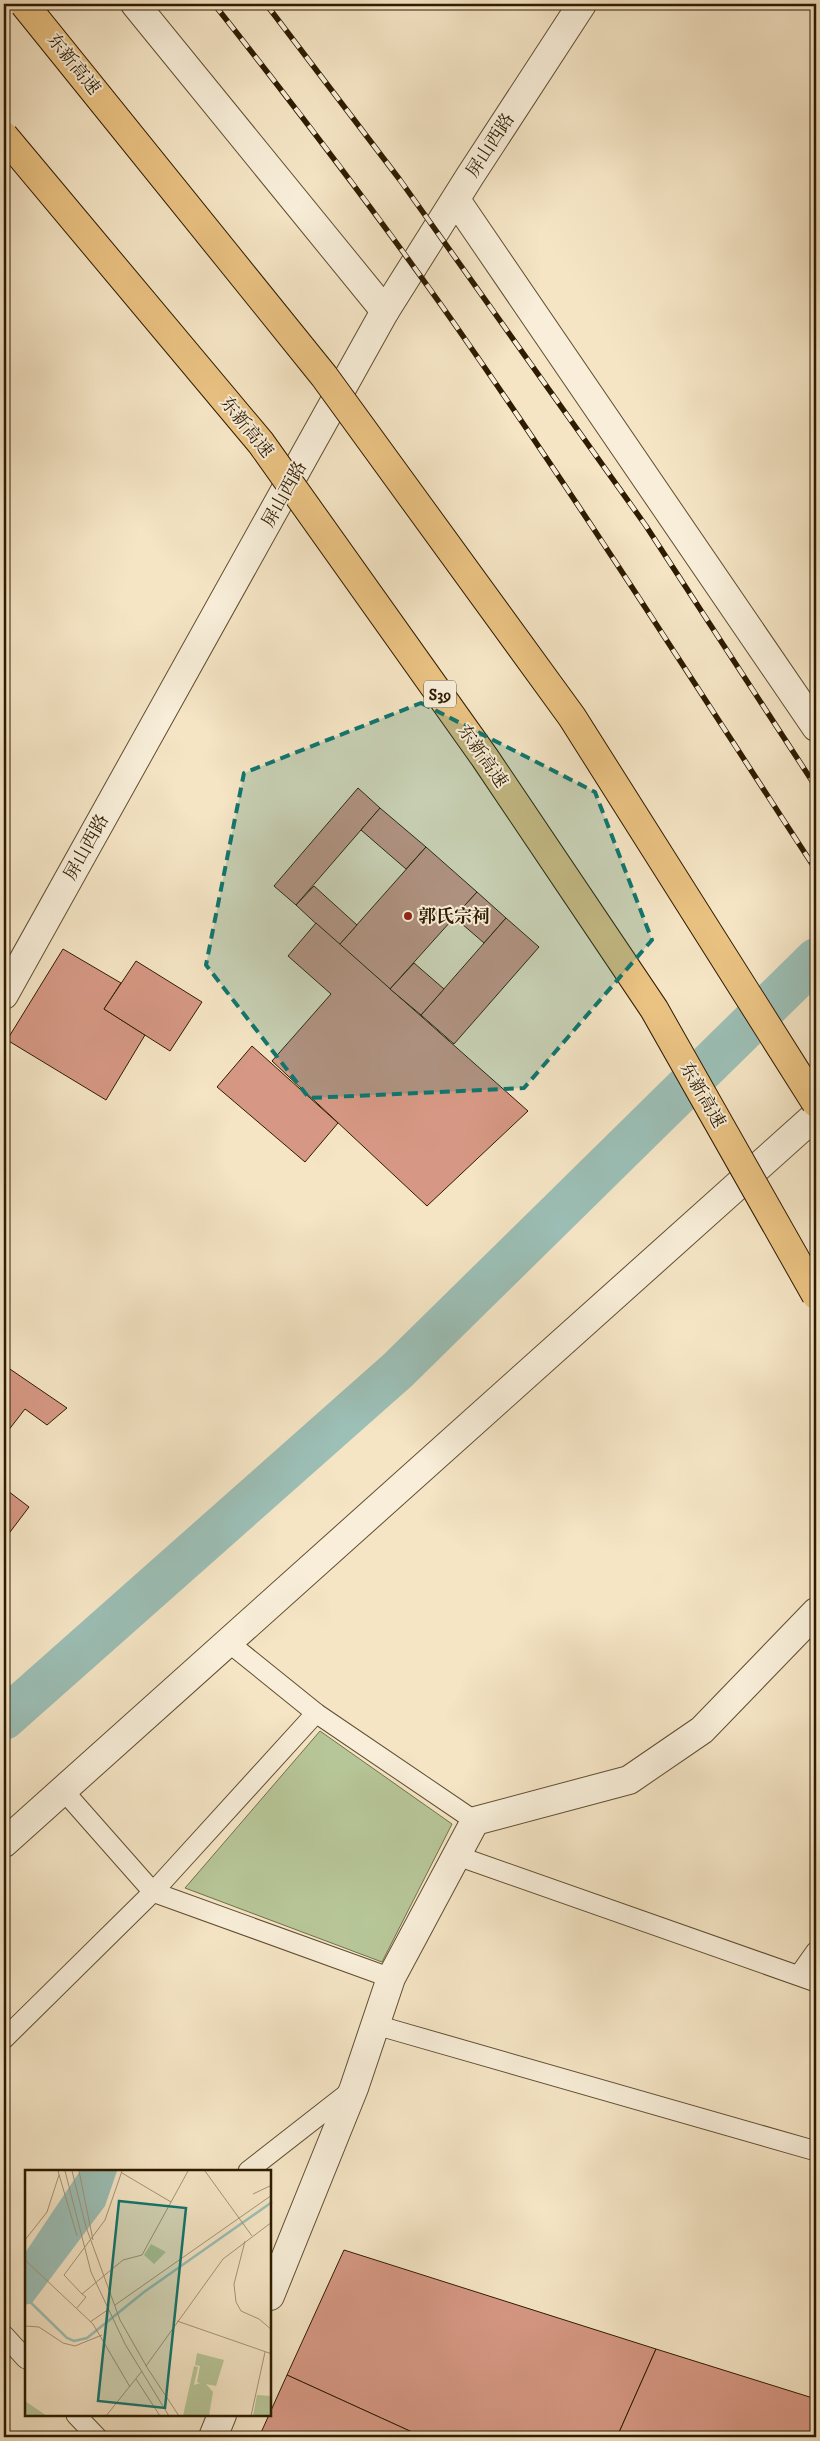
<svg xmlns="http://www.w3.org/2000/svg" width="820" height="2441" viewBox="0 0 820 2441" font-family="'IM FELL DW Pica','Noto Serif SC',serif">
<rect width="100%" height="100%" fill="#f5e5c5"/>
<filter id="stains"><feTurbulence type="fractalNoise" baseFrequency=".004" numOctaves="4"/><feColorMatrix values="0 0 0 0 .2 0 0 0 0 .09 0 0 0 0 .02 0 0 0 .5 -.17"/></filter>
<radialGradient id="worn" r=".72"><stop offset=".6" stop-color="#630" stop-opacity="0"/><stop offset="1" stop-color="#630" stop-opacity=".3"/></radialGradient>
<path fill="#b7c698" stroke="#72704c" d="M320,1731L452,1824L382,1962L185,1888Z"/>
<g fill="none" stroke-linecap="round" stroke-linejoin="round">
<path stroke="#9cbfb6" stroke-width="42" d="M4,1719L398,1370L816,959"/>
</g>
<g fill="#d69884" stroke="#2e1b00">
<path d="M358,788L380,808L296,905L274,886Z"/>
<path d="M380,808L426,847L406,869L361,830Z"/>
<path d="M426,847L477,892L390,989L339,945Z"/>
<path d="M314,886L357,925L339,945L296,905Z"/>
<path d="M477,892L506,918L484,943L454,917Z"/>
<path d="M506,918L539,947L454,1044L421,1015Z"/>
<path d="M316,923L528,1111L427,1206L272,1061L331,994L288,956Z"/>
<path d="M63,949L121,983L104,1009L145,1035L106,1100L7,1040Z"/>
<path d="M136,961L202,1002L170,1051L104,1009Z"/>
<path d="M414,963L444,989L421,1015L390,989Z"/>
<path d="M252,1046L338,1123L305,1162L217,1087Z"/>
<path d="M4,1365L67,1408L47,1425L25,1409L4,1436Z"/>
<path d="M4,1488L29,1507L4,1540Z"/>
<path d="M344,2250L656,2349L617,2437H423L287,2375Z"/>
<path d="M656,2349L816,2399V2437H617Z"/>
<path d="M287,2375L423,2437H259Z"/>
</g>
<g fill="none" stroke-linecap="round" stroke-linejoin="round">
<g stroke="#604e31" stroke-width="21">
<g id="lane">
<path d="M228,1642L316,1713L475,1821"/>
<path d="M63,1790L153,1892L391,1978"/>
<path d="M455,1855L816,1982"/>
<path d="M799,1975L816,1951"/>
<path d="M376,2025L816,2151"/>
<path d="M4,2039L153,1892L316,1713"/>
<path d="M248,2171L353,2089"/>
<path d="M4,2335L26,2359"/>
<path d="M76,2415L97,2437"/>
</g>
</g>
<g stroke="#604e31" stroke-width="30">
<g id="street">
<path d="M135,4L385,311"/>
<path d="M456,200L816,727"/>
<path d="M4,995L385,311L470,176L582,4"/>
<path d="M4,1843L816,1115"/>
<path d="M270,2296L354,2088L391,1978L475,1821L629,1780L702,1730L816,1612"/>
<path d="M213,2437L222,2415"/>
</g>
</g>
<use href="#lane" stroke="#f8eed9" stroke-width="19"/>
<use href="#street" stroke="#f8eed9" stroke-width="28"/>
<g stroke="#2e1b00" stroke-width="5.5">
<g id="rail">
<path d="M214,4C304,118 392,233 474,352C592,522 703,697 816,870"/>
<path d="M266,4L400,180L646,526L816,787"/>
</g>
</g>
<use href="#rail" stroke="#f8eed9" stroke-width="4" stroke-dasharray="11" stroke-linecap="butt"/>
<g stroke="#2e1b00" stroke-width="30" stroke-linecap="butt">
<g id="highway-bridge">
<path d="M24,4L324,376L572,717L816,1103"/>
<path d="M4,136L261,443L485,758L654,1009L816,1295"/>
</g>
</g>
<use href="#highway-bridge" stroke="#eac282" stroke-width="28"/>
</g>
<path fill="#0f766e" fill-opacity="0.2" stroke="#0f766e" stroke-width="4" stroke-dasharray="10 6" stroke-linejoin="round" d="M421,703L595,792L652,940L524,1088L309,1098L206,965L244,773Z"/>
<circle fill="#8f2418" stroke="#f8eed9" stroke-width="2" cx="408" cy="916" r="5"/>
<g text-anchor="middle" stroke-width="4" stroke-linejoin="round" paint-order="stroke">
<rect fill="#f8eed9" stroke="#6b5a41" stroke-width="1" x="424" y="680.5" width="32" height="27" rx="4"/>
<g font-size="16" font-weight="bold" fill="#2e1b00">
<text x="440" y="700">S39</text>
</g>
<g font-size="18" fill="#2e1b00" stroke="#f8eed9">
<text transform="translate(74 64) rotate(51)" y="6">东新高速</text>
<text transform="translate(490 145) rotate(-57)" y="6">屏山西路</text>
<text transform="translate(247 427) rotate(51)" y="6">东新高速</text>
<text transform="translate(284 494) rotate(-61)" y="6">屏山西路</text>
<text transform="translate(483 756) rotate(55)" y="6">东新高速</text>
<text transform="translate(86 847) rotate(-61)" y="6">屏山西路</text>
<text transform="translate(703 1095) rotate(60)" y="6">东新高速</text>
</g>
<g font-size="18" font-weight="bold" fill="#2e1b00" stroke="#f8eed9" text-anchor="start">
<text x="418" y="922">郭氏宗祠</text>
</g>
</g>
<g transform="translate(25 2170)">
<rect width="246" height="246" fill="#f5e5c5"/>
<path d="M126,74L141,82L129,94L119,85ZM172,183L199,190L191,216L181,214L188,222L184,246H158L169,196L173,197L169,215L175,213L172,212L175,196L170,195ZM232,225L246,226V246H228ZM0,231L22,246H0Z" fill="#b7c698"/>
<path d="M55,1H92L80,36L7,133L0,135V83Z" fill="#9cbfb6"/>
<path fill="none" stroke="#9cbfb6" stroke-width="2.5" d="M0,127L42,168L49,171L62,168L119,122L247,32"/>
<path fill="none" stroke="#a59476" stroke-width="1" d="M33,1L52,66M40,1L66,102L100,174L144,246M47,1L61,57L95,150L123,199L154,246M54,1L68,70M180,1L227,66M97,3L146,32M228,24L247,15M0,70L22,42L34,5M220,71L209,114L211,132L216,141L234,149L247,160M0,90L68,154L105,217M57,124L39,105L80,50L97,1M90,135L247,25M52,138L61,127L57,124L98,90L117,85L163,1M152,151L247,184M65,152L84,139M0,156L14,157L38,173L50,176L77,165M121,196L198,89L247,52M111,209L135,246M81,246L117,201M226,246L240,182"/>
<path fill="#0f766e" fill-opacity="0.15" stroke="#0f766e" stroke-width="2.5" d="M94,31L161,38L140,238L73,231Z"/>
<rect width="246" height="246" fill="none" stroke="#2e1b00" stroke-width="2.5"/>
</g>
<rect width="820" height="2441" fill="none" stroke="#f5e5c5" stroke-width="20"/>
<rect x="5" y="5" width="810" height="2431" fill="none" stroke="#2e1b00" stroke-width="2.5"/>
<rect x="10" y="10" width="800" height="2421" fill="none" stroke="#2e1b00"/>
<rect width="100%" height="100%" filter="url(#stains)"/>
<rect width="100%" height="100%" fill="url(#worn)"/>
</svg>
